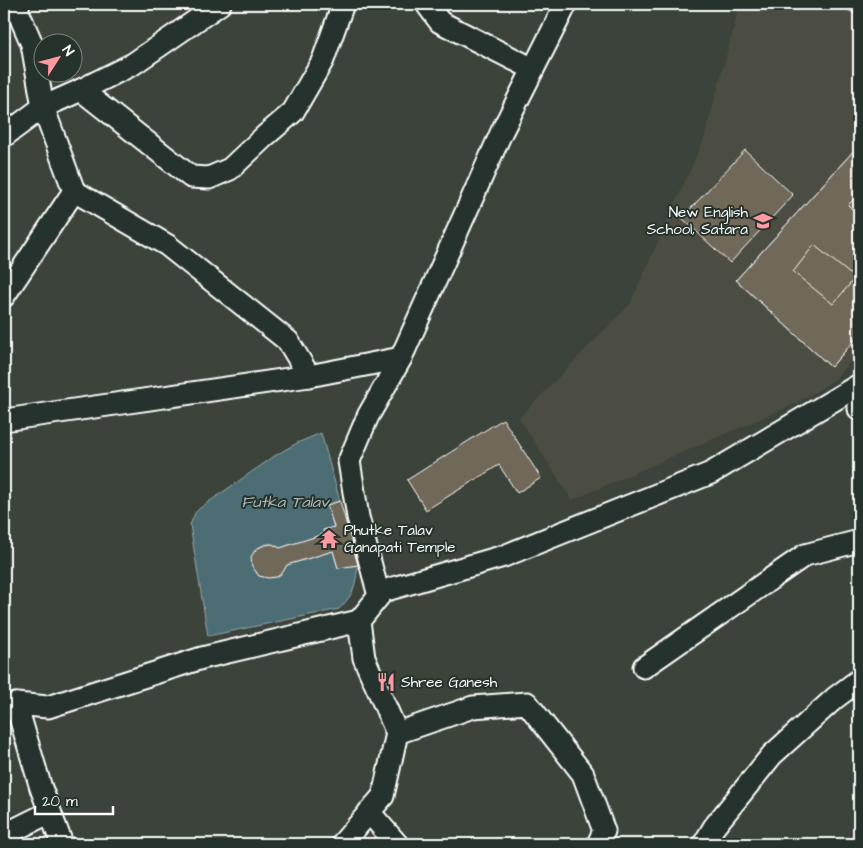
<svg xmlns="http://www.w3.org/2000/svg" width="863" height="848" viewBox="0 0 863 848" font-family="'Architects Daughter',sans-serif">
<rect width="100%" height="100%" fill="#3c433a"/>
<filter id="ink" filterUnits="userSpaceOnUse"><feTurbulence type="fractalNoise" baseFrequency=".02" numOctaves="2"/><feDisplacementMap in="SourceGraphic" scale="10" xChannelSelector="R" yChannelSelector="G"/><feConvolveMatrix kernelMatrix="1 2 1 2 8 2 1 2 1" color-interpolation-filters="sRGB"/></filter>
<g filter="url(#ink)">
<path fill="#4c4e43" d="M740,4H859V352L834,380L799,402L572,500L519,418L630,304L704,139Z"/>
<path fill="#4e6d75" stroke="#95a7ac" d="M321,433L340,501L327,505L334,527L323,530L324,534L280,548C279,547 273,544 272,544C260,542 249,554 252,565C253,569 257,573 259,576C273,578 279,579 287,565L333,551L338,568L358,565C355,586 355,593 339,609L208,636L190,525L195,513L200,508L276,455L297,443Z"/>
<g fill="#706758" stroke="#fff" fill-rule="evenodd">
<path d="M837,4H859V16Z"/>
<path d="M859,145V194L848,205L859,216V335L831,367L736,280ZM814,245L855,278L833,304L793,272Z"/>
<path d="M859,145V335L831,367L736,280Z"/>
<path d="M745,150L793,195L730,263L682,218Z"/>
<path d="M859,194V216L848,205Z"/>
<path d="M814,245L855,278L833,304L793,272Z"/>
<path d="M503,419L541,478L517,493L499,465L426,510L407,480Z"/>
<path d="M340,501L358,565L338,568L333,551L287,565L283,572L277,577L268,578L259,576L252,566L251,557L256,549L265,545L272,544L280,548L324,534L323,530L334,527L327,505Z"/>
</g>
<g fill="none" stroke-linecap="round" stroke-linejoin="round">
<g stroke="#fff" stroke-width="25">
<g id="minor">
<path d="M19,4L16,7L32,44L43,107L74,191L167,245L288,341L309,376"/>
<path d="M427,4L428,6L440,22L533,69"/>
<path d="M81,90L191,177L209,178L230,169L265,136L293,112L323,60L343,4"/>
<path d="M4,136L43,107L81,90L133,64L220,4"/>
<path d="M4,296L74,191"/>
<path d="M859,402V409"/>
<path d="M4,420L309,376L401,358"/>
<path d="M379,596L383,591L504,556L711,473L859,385"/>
<path d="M644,667L805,555L859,541"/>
<path d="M16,704L41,788L62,844"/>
<path d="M4,710L16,704L48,707L202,658L359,621"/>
<path d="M397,733L473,707L527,703L583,774L604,831L598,844"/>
<path d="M369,812L397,844"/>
<path d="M4,835L50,812"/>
<path d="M342,844L383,796L397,733L364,658L359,621L379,596L358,517L349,461L368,416L401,358L502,131L566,4"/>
<path d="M704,844L714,827L772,755L835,698L859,680"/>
</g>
</g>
<use href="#minor" stroke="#26332d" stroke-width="21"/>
</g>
</g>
<defs>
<g id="school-bare" transform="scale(1.5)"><path d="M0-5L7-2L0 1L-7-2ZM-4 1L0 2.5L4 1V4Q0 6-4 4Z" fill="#ff9aa2" stroke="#26332d" stroke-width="2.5" paint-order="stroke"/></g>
<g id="temple-bare" transform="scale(1.5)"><path d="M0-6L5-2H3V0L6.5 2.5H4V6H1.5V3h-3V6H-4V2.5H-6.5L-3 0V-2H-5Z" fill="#ff9aa2" stroke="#26332d" stroke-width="2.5" paint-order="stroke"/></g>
<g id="restaurant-bare" transform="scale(1.5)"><path d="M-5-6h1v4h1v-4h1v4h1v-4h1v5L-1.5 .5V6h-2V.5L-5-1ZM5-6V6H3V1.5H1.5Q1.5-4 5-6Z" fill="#ff9aa2" stroke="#26332d" stroke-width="2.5" paint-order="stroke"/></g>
</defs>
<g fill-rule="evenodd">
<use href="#school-bare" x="763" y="221"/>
<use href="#temple-bare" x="329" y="539"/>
<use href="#restaurant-bare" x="386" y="682"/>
</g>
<g text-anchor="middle" stroke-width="4" stroke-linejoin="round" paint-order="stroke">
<g font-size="15" fill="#fff" stroke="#26332d" text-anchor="start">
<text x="748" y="217" text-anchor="end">New English<tspan x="748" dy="17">School, Satara</tspan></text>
<text x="344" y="535">Phutke Talav<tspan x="344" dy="17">Ganapati Temple</tspan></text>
<text x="401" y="687">Shree Ganesh</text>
</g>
<g font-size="16" font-style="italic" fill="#afbdc1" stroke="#26332d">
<text x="285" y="507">Futka Talav</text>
</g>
</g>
<rect width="863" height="848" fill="none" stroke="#26332d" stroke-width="20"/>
<rect x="10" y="10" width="843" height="828" fill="none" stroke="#fff" stroke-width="2" filter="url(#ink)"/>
<g transform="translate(58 58) rotate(54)"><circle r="24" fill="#26332d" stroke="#7d8581"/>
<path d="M0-4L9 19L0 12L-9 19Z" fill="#ff9aa2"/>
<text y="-8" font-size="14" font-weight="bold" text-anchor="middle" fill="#ffffff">N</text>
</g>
<path d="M35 806v8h78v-8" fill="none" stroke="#ffffff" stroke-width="2.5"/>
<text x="42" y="806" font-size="15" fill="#ffffff" stroke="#26332d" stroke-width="4" paint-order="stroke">20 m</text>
</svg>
